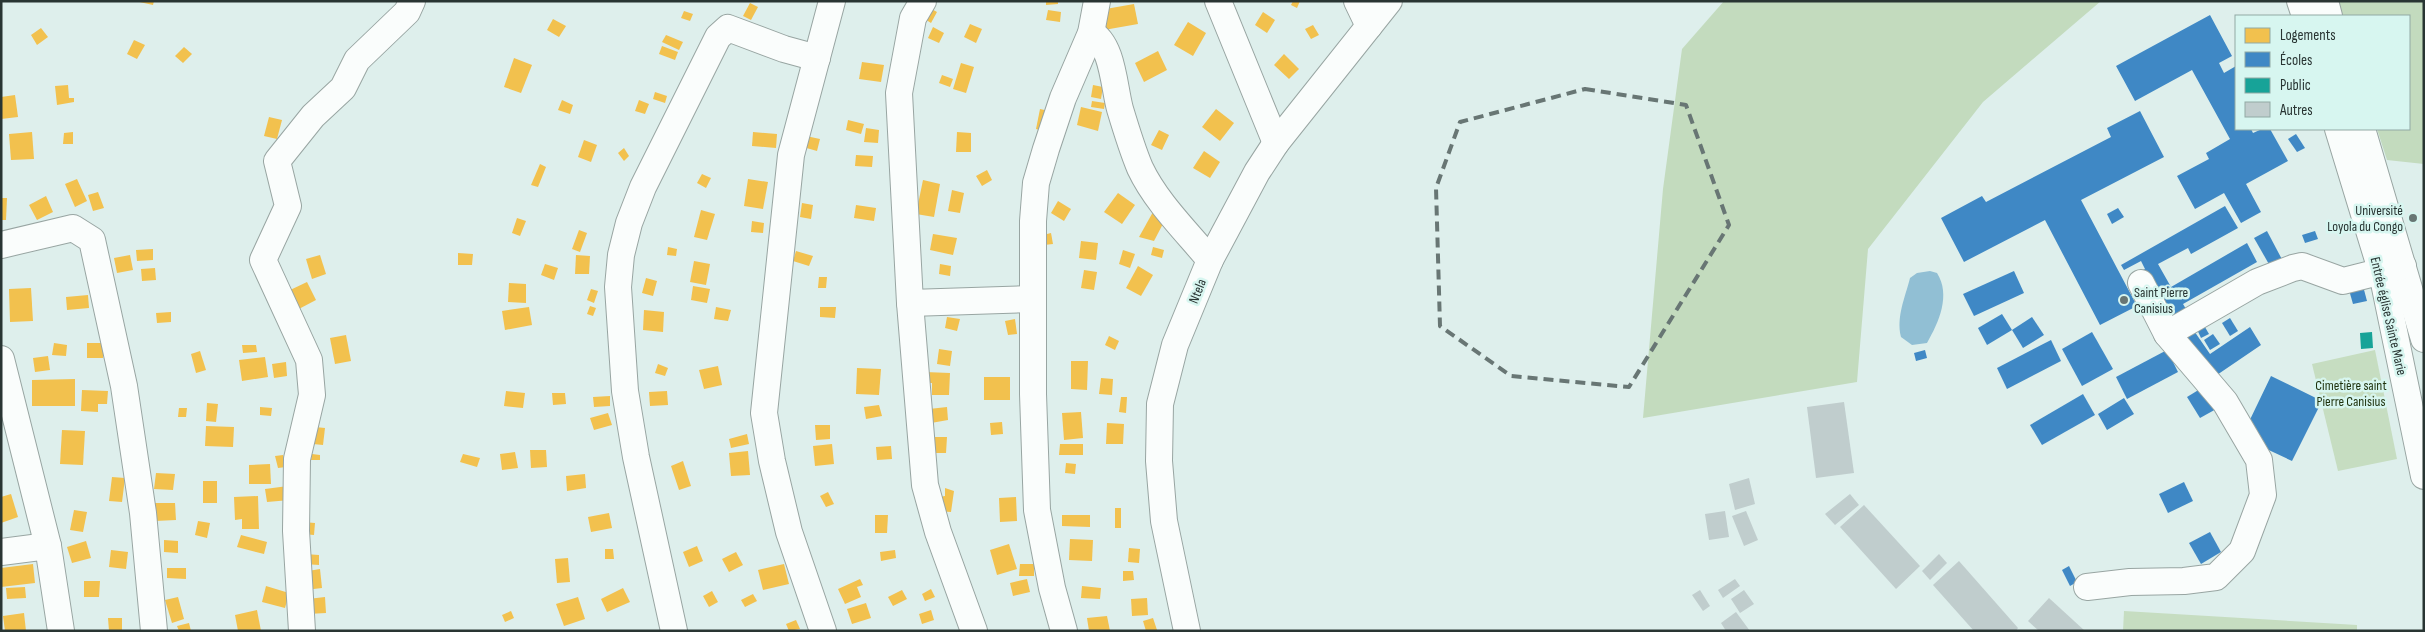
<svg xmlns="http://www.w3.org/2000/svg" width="2425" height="632" viewBox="0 0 2425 632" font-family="'Sofia Sans Condensed',sans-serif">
<rect width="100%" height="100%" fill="#deefec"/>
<g fill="#c6ddc1">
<path d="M2375,350L2397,459L2338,471L2312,364Z"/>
<path d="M2124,611L2357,625V631H2123Z"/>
</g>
<g fill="#c3dbbe">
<path d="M1724,1H2101L1983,102L1868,249L1857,382L1643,418L1663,189L1682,49Z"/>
<path d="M2337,1H2424V164L2387,160L2377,129H2409V16H2341Z"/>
</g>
<path fill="#91bfd4" d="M1930,271L1937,273C1951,295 1939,322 1927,343L1912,345L1901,337C1896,317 1905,298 1910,278L1917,273Z"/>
<g fill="#f2c14e">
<path d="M135,1H154L153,5Z"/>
<path d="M1046,1H1058V4L1046,5Z"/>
<path d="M1293,1H1300L1297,8L1291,5Z"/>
<path d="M750,3L758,7L751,20L743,16Z"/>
<path d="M1134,4L1138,24L1104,30L1100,10Z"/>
<path d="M926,6L937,12L931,23L920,16Z"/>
<path d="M1048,10L1061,12L1060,22L1046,20Z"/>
<path d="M684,11L693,14L690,21L681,18Z"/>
<path d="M1263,12L1275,20L1267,33L1255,25Z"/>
<path d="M553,19L566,26L559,37L547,30Z"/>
<path d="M1188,22L1206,33L1193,56L1174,45Z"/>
<path d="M970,24L982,29L976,43L964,37Z"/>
<path d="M1313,25L1319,35L1311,39L1305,29Z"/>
<path d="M933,27L944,33L939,43L928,38Z"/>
<path d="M41,28L48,37L37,45L31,35Z"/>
<path d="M666,35L683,42L679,50L662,42Z"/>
<path d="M134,40L145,45L137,59L127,54Z"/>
<path d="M662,46L678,52L675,60L659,54Z"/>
<path d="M184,47L192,54L183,63L175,56Z"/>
<path d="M1158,51L1167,70L1144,82L1135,63Z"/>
<path d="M1284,54L1299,69L1289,79L1274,65Z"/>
<path d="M514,58L532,65L521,93L504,87Z"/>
<path d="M862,62L884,65L881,82L859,79Z"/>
<path d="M961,63L974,67L966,93L953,89Z"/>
<path d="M942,75L953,79L950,87L939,83Z"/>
<path d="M68,85L69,98H74V102L57,105L55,86Z"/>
<path d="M1093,85L1103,87L1101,99L1091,97Z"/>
<path d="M655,92L667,96L665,103L653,99Z"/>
<path d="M15,95L18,117L1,119V97Z"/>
<path d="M562,100L573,105L570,114L558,110Z"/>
<path d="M639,100L649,104L645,114L635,111Z"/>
<path d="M1092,101L1105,103L1104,109L1091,107Z"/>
<path d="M1081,107L1102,112L1098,131L1077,125Z"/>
<path d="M1040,109L1049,111L1044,131L1036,129Z"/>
<path d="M1216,109L1234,123L1220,141L1202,127Z"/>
<path d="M269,117L282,120L277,139L264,136Z"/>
<path d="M848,120L864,124L861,134L846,130Z"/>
<path d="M866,128L879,130L878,143L864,142Z"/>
<path d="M1159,130L1169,135L1162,150L1151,145Z"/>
<path d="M32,132L34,159L11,160L9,134Z"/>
<path d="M73,132V144H63L64,133Z"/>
<path d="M753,132L777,134L776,148L752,146Z"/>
<path d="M957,132L971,133V152H956Z"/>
<path d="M806,136L820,139L817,151L803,147Z"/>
<path d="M584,140L597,145L591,162L578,157Z"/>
<path d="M624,148L629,156L624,161L618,153Z"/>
<path d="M1204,151L1220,162L1210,178L1193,168Z"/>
<path d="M856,155L873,156L872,167L855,166Z"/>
<path d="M540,164L546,167L538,187L531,185Z"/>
<path d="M987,170L992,180L982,186L976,176Z"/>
<path d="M702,174L711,178L706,188L697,183Z"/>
<path d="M77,179L87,201L75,207L65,184Z"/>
<path d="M748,179L768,182L763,209L744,206Z"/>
<path d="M923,180L940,184L934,217L916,214Z"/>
<path d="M952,190L964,193L960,213L948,211Z"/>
<path d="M98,192L104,208L93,211L88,195Z"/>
<path d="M1118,193L1135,205L1122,224L1104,212Z"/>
<path d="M46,196L53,212L37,220L29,205Z"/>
<path d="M1,198H7L6,220H1Z"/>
<path d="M1058,201L1071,209L1064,221L1051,213Z"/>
<path d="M802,203L813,205L811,219L800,217Z"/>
<path d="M856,205L876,208L874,221L854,218Z"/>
<path d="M701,210L715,214L707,240L694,237Z"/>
<path d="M1153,212L1166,218L1154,241L1139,237Z"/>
<path d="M517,218L526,221L520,236L512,233Z"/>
<path d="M752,221L764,223L763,233L751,232Z"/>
<path d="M579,230L587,233L580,252L572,249Z"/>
<path d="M1051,233L1053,244L1044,245L1043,235Z"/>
<path d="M933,234L957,238L953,255L930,250Z"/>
<path d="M1081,241L1098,243L1096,260L1079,258Z"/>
<path d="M668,247L677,249L676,256L667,255Z"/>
<path d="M1153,247L1164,250L1162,258L1151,255Z"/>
<path d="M153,249V260L137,261L136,250Z"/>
<path d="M1123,250L1135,254L1130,268L1119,264Z"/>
<path d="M796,251L813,256L809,266L793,261Z"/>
<path d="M458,253L473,254L472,265H458Z"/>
<path d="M130,255L133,270L117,273L114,258Z"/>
<path d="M320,255L326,274L312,279L306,259Z"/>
<path d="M576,255L590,256L589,274H575Z"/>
<path d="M694,261L710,264L706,285L690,282Z"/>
<path d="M545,264L558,268L554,280L541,275Z"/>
<path d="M940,264L951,266L950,276L939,274Z"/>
<path d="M1138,266L1153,275L1141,296L1126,288Z"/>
<path d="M155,268L156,280L142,281L141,269Z"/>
<path d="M1084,270L1097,272L1094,290L1081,288Z"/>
<path d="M819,277H827L826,288H818Z"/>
<path d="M646,278L657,281L653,296L642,293Z"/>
<path d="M307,282L316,300L295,311L286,292Z"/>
<path d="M509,283L526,284V303L508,302Z"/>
<path d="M693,286L710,289L707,303L691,300Z"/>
<path d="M31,288L33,321L10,322L9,289Z"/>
<path d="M591,289L598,291L594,303L587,300Z"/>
<path d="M88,295L89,308L67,310L66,297Z"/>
<path d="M590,306L596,308L593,316L587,314Z"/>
<path d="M529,307L532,325L505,330L502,311Z"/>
<path d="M716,307L731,310L728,321L714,319Z"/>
<path d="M820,307H836L835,318L820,317Z"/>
<path d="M644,310L664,312L663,332L643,330Z"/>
<path d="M171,312V322L157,323L156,313Z"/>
<path d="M947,317L960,319L957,331L945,328Z"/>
<path d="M1015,319L1017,334L1008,335L1005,321Z"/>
<path d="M346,335L351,361L335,364L330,338Z"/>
<path d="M1109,336L1119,341L1115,350L1105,345Z"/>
<path d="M54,343L67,345L66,356L52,355Z"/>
<rect x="87" y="343" width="16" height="15"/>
<path d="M242,345H256L257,352L243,353Z"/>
<path d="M939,349L952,351L950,366L937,364Z"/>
<path d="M200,351L206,370L196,373L191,354Z"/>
<path d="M48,356L50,370L35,372L33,358Z"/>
<path d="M265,357L268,377L242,381L239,360Z"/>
<path d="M1071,361H1088L1087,390L1071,389Z"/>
<path d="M286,362L287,376L274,378L272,364Z"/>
<path d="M658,364L668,368L665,376L655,373Z"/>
<path d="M718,366L722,385L704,389L699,370Z"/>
<path d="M857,368L881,369L879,395L856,394Z"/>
<path d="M925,372L950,373L949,395H932V383H925Z"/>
<rect x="984" y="377" width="26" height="23"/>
<path d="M1101,378L1113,379L1112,395L1099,394Z"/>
<path d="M75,379V406H32V380Z"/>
<path d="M82,390L108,391L107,404H98V412L81,411Z"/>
<path d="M506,391L525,393L523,408L504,406Z"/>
<path d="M667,391L668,405L650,406L649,392Z"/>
<path d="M552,393H565L566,404L553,405Z"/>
<path d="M610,396V406L594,407L593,397Z"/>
<path d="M1121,397H1127L1126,413L1119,412Z"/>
<path d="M207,403L218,404L216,422L206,421Z"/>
<path d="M879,405L882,416L866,419L864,407Z"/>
<path d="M260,407L272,408L271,416L260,415Z"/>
<path d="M947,407L948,420L931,423L929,409Z"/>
<path d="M179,408H187L186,417H178Z"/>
<path d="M1081,412L1083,438L1064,440L1062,413Z"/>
<path d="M608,413L612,425L594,430L590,418Z"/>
<path d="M1002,422L1003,434L991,435L990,423Z"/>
<path d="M1107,423L1124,424L1123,444H1106Z"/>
<path d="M815,425H830V439L816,440Z"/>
<path d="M206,426L234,427L233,447L205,446Z"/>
<path d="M315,427L325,428L323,445L313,444Z"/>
<path d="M62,430L85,431L83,465L60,464Z"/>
<path d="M747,434L749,444L731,448L729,439Z"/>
<path d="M934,437H947L946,453H933Z"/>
<path d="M832,444L834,464L815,466L813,446Z"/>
<path d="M1060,444H1083V455H1059Z"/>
<path d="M891,446L892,459L877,460L876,447Z"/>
<path d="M530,450H546L547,467L531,468Z"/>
<path d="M748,451L750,475L731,476L729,453Z"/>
<path d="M515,452L518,468L502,470L500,454Z"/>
<path d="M312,454L320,455V460H311Z"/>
<path d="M463,454L480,458L477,467L460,462Z"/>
<path d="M283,455L286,467L278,468L275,456Z"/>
<path d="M683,461L691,486L679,490L671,466Z"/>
<path d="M1066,463L1076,464L1075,474L1065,473Z"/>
<path d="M270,464L271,484H249V465Z"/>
<path d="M156,473L175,474L173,490L154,489Z"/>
<path d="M585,474L586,488L567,491L566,476Z"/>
<path d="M112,477L125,478L122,502L109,501Z"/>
<rect x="203" y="481" width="14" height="22"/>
<path d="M288,486L290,500L267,502L265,489Z"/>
<path d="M945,488L954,491L951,512L937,511L934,498L945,496Z"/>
<path d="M828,492L834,504L826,507L820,496Z"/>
<path d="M11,494L18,517L1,523V497Z"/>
<path d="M258,496L259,529H242V519L235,520L234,497Z"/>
<path d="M1016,497L1017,521L1000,522L999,498Z"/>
<path d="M155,503H175L176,520L155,521Z"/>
<rect x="1115" y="508" width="6" height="20"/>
<path d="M74,510L87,512L83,532L70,530Z"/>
<path d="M609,513L612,528L591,532L588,517Z"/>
<path d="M875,515H888L887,533H875Z"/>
<path d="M1062,515H1090V527L1062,526Z"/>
<path d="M198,521L210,523L207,538L195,535Z"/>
<path d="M303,522L315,523L314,535L302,534Z"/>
<path d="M241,535L267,542L264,554L237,547Z"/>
<path d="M1070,539L1093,540L1092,561L1069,560Z"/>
<path d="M164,540L178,541V553L164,552Z"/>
<path d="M86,541L91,558L72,563L67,547Z"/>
<path d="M1009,544L1017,569L997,575L990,550Z"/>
<path d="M697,546L703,561L689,567L683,552Z"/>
<path d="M1129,548L1140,549L1139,563L1128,562Z"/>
<path d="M605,549H613L614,559H605Z"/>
<path d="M111,550L128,552L126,569L109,567Z"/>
<path d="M895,550L896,558L881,561L880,552Z"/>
<path d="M736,552L743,565L729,572L722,559Z"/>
<path d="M305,554L319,555V565L304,564Z"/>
<path d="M568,558L570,582L557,583L555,559Z"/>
<path d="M33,564L35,583L1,587V568Z"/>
<path d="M784,564L789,584L763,590L758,570Z"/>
<path d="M1020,564H1034V576H1019Z"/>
<path d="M167,568H186V579L167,578Z"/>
<path d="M320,569L322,588L305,590L302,572Z"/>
<path d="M1123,571H1133L1134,580L1123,581Z"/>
<path d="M860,579L863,585L857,587L861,597L845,604L838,589Z"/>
<path d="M1027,579L1030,592L1013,596L1010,583Z"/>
<path d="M84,581H100L99,597H84Z"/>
<path d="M266,586L289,593L285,608L262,602Z"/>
<path d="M1082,586L1101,588L1100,599L1081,598Z"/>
<path d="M25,587L26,598L7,599L6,588Z"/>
<path d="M623,588L630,602L607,612L601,599Z"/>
<path d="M931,589L935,597L925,601L922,594Z"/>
<path d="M902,590L907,599L893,606L888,597Z"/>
<path d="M712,591L718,602L709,607L703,596Z"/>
<path d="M753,594L757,601L745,607L741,600Z"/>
<path d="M178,597L184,619L172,623L165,600Z"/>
<path d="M325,597L326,613L308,614V599Z"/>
<path d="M578,597L585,619L564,626L556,604Z"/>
<path d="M1147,598L1148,615L1132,616L1131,599Z"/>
<path d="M866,603L871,618L852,624L847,609Z"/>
<path d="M257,610L261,631H238L235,615Z"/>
<path d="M931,610L934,620L922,624L919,614Z"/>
<path d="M511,611L514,618L505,622L502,615Z"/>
<path d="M24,613L26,631H5L3,616Z"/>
<path d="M1107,616L1110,631H1089L1087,618Z"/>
<path d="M108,618H122V631H109Z"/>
<path d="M1153,618L1157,630L1146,631L1143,621Z"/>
<path d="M796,620L800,629L789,631L786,624Z"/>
<path d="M189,623L191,631H179L177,626Z"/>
</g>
<g fill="#3f88c5">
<path d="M2210,15L2232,56L2219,63L2224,73L2236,66V129H2251L2253,133L2262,129H2270L2288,161L2246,184L2261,212L2241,223L2224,193L2195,209L2177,176L2209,159L2206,153L2230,139L2192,70L2135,101L2116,66Z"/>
<path d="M2140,111L2164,157L2081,200L2137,306L2100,325L2045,220L1964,262L1941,218L1982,196L1986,202L2111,137L2107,128Z"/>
<path d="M2296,134L2305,148L2297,152L2288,139Z"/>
<path d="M2225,206L2238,228L2191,254L2188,248L2158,264L2171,287L2247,243L2257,262L2183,304L2186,309L2170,318L2143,270L2145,269L2141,261L2124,270L2121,265Z"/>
<path d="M2118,208L2124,217L2112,224L2107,214Z"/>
<path d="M2267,231L2286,267L2274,273L2254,238Z"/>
<path d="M2315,231L2318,239L2305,243L2302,235Z"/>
<path d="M2014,271L2024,293L1974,316L1963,294Z"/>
<path d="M2363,286L2367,301L2353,304L2349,290Z"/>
<path d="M2002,314L2012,330L1987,345L1978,328Z"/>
<path d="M2032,317L2044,335L2023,348L2012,330Z"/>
<path d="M2230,318L2238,331L2230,336L2222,323Z"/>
<path d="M2202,322L2209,334L2201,338L2195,325Z"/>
<path d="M2190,325L2210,354L2250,327L2261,345L2211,379L2179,332Z"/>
<path d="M2092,332L2113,369L2082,386L2062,349Z"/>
<path d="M2213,334L2220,344L2210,350L2204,340Z"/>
<path d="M2051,340L2061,361L2007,389L1997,368Z"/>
<path d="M1925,350L1927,358L1916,361L1914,353Z"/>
<path d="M2167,350L2178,372L2127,399L2116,377Z"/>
<path d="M2271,376L2322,401L2292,461L2258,445L2261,438L2245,430Z"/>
<path d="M2205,386L2218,408L2200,418L2187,397Z"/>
<path d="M2083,394L2095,415L2042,445L2030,425Z"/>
<path d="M2124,398L2134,414L2107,430L2098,414Z"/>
<path d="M2184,482L2193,501L2168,513L2159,494Z"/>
<path d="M2210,532L2221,552L2201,564L2189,543Z"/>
<path d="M2069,566L2077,582L2070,586L2062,570Z"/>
</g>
<path fill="#17a398" d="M2372,332L2373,348L2361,349L2360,333Z"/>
<g fill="#c0cdcd">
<path d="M1844,402L1854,473L1816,478L1807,407Z"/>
<path d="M1749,478L1755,504L1735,510L1729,484Z"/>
<path d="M1850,494L1859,505L1835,525L1825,514Z"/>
<path d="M1864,505L1920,566L1896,589L1840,527Z"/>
<path d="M1725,511L1729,537L1709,540L1705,514Z"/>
<path d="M1746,511L1758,540L1744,546L1732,516Z"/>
<path d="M1939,554L1947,563L1930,580L1922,571Z"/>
<path d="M1959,561L2018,628L2016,631H1974L1933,585Z"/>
<path d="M1735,579L1740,586L1723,598L1718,590Z"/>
<path d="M1700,590L1710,606L1703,611L1692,595Z"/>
<path d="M1744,590L1754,604L1740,613L1731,599Z"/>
<path d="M2049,598L2085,631H2039L2028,621Z"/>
<path d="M1736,612L1750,631H1726L1721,623Z"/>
</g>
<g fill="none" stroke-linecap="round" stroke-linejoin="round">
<g stroke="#98a5a2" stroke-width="28">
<g id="minor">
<path d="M923,1L913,18L899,93L910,303L925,485L938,532L974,631"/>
<path d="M1218,1L1276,143"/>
<path d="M1357,1L1369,26"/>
<path d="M2300,1L2305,16"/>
<path d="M2325,1L2329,16"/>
<path d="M1091,33C1113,44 1114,88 1120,109C1126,129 1132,149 1140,168C1156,202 1186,231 1210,260"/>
<path d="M2338,129L2382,273L2424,476"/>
<path d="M2362,129L2424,339"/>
<path d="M1,245L73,228L92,240L124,386L143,513L154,631"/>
<path d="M2141,283L2167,334L2257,282L2293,268L2302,266L2343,281L2403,266"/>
<path d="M910,303L1033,299"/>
<path d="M1,359L48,546L61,631"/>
<path d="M1,552L48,546"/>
<path d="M2087,587L2130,582L2184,581L2216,577L2242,551L2263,495L2259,460L2225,402L2167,334"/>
<path d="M302,631L296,531L297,459L312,395L309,360L263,260L288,206L277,161L313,116L343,88L357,60L407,12L412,1"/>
<path d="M674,631L636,457L625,391L618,287L621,255L629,223L643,187L718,37L728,28L784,49L817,58"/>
<path d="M823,631L789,532L772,461L764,413L791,155L832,1"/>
<path d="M1064,631L1052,588L1037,510L1033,394V221L1036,183L1046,149L1063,98L1091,33L1097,1"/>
<path d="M1187,631L1164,521L1159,461L1160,404L1175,345L1210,260L1257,172L1276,143L1389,1"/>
</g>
</g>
<use href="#minor" stroke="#fafdfc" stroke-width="26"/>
</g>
<path fill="none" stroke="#687674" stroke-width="4" stroke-dasharray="10 6" stroke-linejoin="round" d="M1585,89L1686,105L1729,225L1629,387L1511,376L1440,326L1436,188L1460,122Z"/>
<g fill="#687674" stroke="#d7f6f0" stroke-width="2">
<circle cx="2413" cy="218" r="5"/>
<circle cx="2124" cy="300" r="5"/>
</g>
<g text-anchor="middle" stroke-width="5" stroke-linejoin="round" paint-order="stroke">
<g font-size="14" fill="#293533" stroke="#d7f6f0" text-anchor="end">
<text x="2403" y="215">Université<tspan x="2403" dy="16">Loyola du Congo</tspan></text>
<text x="2134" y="297" text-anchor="start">Saint Pierre<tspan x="2134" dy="16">Canisius</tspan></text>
</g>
<g font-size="14" fill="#293533" stroke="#d7f6f0">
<text transform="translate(1197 291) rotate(-68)" y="5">Ntela</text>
<text transform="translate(2389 316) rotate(77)" y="5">Entrée église Sainte Marie</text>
</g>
<g font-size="14" fill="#1e310c" stroke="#d7f6f0">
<text x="2351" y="390">Cimetière saint<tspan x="2351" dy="16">Pierre Canisius</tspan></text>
</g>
</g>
<rect width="2425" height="632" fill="none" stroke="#293533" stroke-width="5"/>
<rect x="2235" y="15" width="175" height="115" fill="#d7f6f0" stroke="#91a9a4"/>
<rect x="2245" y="28" width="25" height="15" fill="#f2c14e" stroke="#91a9a4"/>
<text x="2280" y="40" font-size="15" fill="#293533">Logements</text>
<rect x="2245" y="52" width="25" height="15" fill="#3f88c5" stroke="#91a9a4"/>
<text x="2280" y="65" font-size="15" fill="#293533">Écoles</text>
<rect x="2245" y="78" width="25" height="15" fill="#17a398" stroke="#91a9a4"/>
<text x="2280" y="90" font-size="15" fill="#293533">Public</text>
<rect x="2245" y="102" width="25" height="15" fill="#c0cdcd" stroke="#91a9a4"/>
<text x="2280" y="115" font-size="15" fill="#293533">Autres</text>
</svg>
